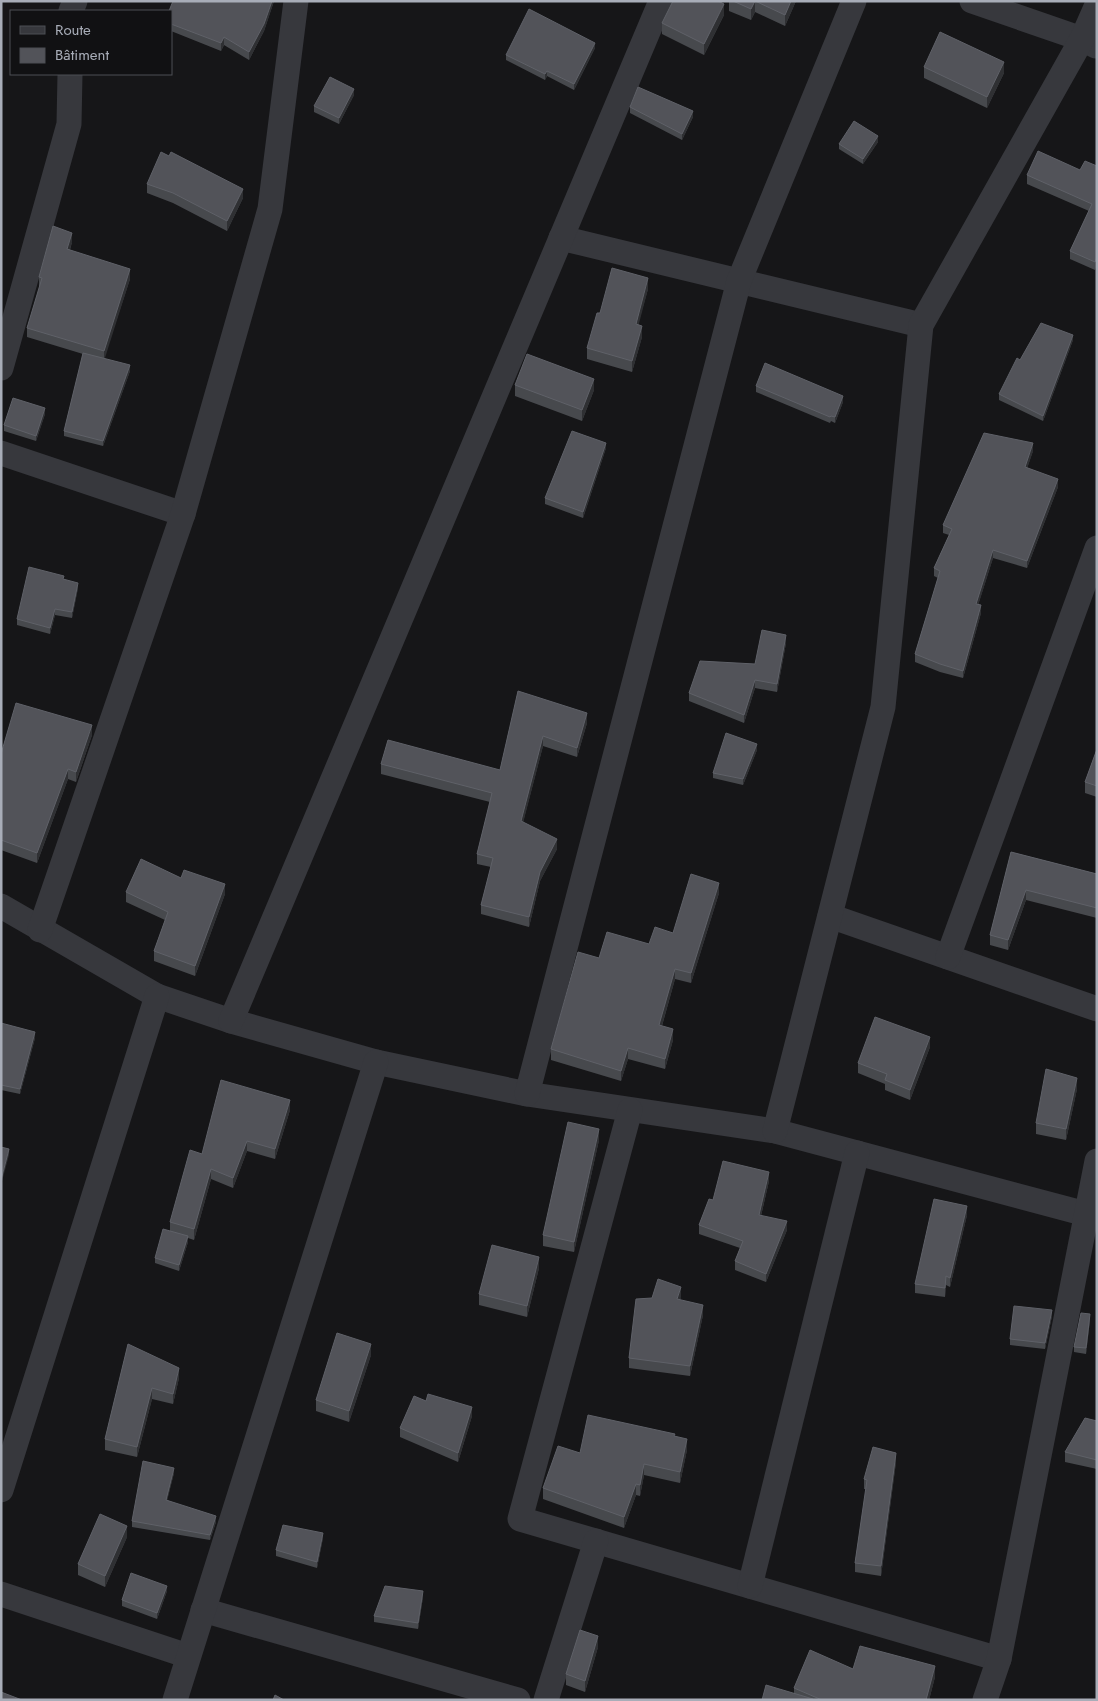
<svg xmlns="http://www.w3.org/2000/svg" width="1098" height="1701" viewBox="0 0 1098 1701" font-family="Jost,sans-serif">
<rect width="100%" height="100%" fill="#161618"/>
<g fill="none" stroke-linecap="round" stroke-linejoin="round">
<g stroke="#37383d" stroke-width="25">
<path d="M972,1L1082,39L1096,46"/>
<path d="M71,11L75,1"/>
<path d="M561,238L921,325"/>
<path d="M1,368L69,124L70,74"/>
<path d="M1,453L183,514"/>
<path d="M1,906L157,996L231,1021L376,1062L527,1094L775,1131L1097,1217"/>
<path d="M830,916L1097,1009"/>
<path d="M40,930L183,514L270,209L296,1"/>
<path d="M948,957L1097,548"/>
<path d="M231,1021L661,1"/>
<path d="M527,1094L739,281L854,1"/>
<path d="M630,1110L520,1519L999,1659"/>
<path d="M775,1131L883,707L921,325L1082,39L1097,5"/>
<path d="M1,1490L157,996"/>
<path d="M750,1586L857,1153"/>
<path d="M1,1594L188,1656"/>
<path d="M203,1610L518,1700"/>
<path d="M175,1700L376,1062"/>
<path d="M546,1700L596,1541"/>
<path d="M985,1700L999,1659L1097,1161"/>
</g>
</g>
<g fill="#47494d">
<path d="M173,1H274L264,31L249,60L224,45L221,51L171,31V11Z"/>
<path d="M729,1H796L785,26L755,12L751,20L729,11Z"/>
<path d="M724,15L704,55L662,34V23Z"/>
<path d="M595,48L574,90L547,76L545,80L506,60V55Z"/>
<path d="M924,67L1004,73L987,108L924,78Z"/>
<path d="M354,95L339,124L314,112V106Z"/>
<path d="M630,107L693,117L682,140L630,113Z"/>
<path d="M878,142L863,164L839,149V144Z"/>
<path d="M1097,166L1095,270L1070,259V251L1089,211L1027,184V175L1080,170Z"/>
<path d="M147,184L243,198L227,231L173,203L147,193Z"/>
<path d="M72,242L70,250L130,279L104,358L130,371L103,446L64,436V431L83,354L27,337V328L40,286H39V277Z"/>
<path d="M648,289L638,324L642,337L632,372L587,359V348L600,313Z"/>
<path d="M1073,340L1043,421L999,400V394L1020,360Z"/>
<path d="M515,385L594,390L582,421L515,396Z"/>
<path d="M756,386L843,402L835,423L831,421L830,423L756,392Z"/>
<path d="M45,414L36,441L4,431V425Z"/>
<path d="M606,448L583,518L545,504V498Z"/>
<path d="M1033,451L1027,468L1058,487L1027,568L993,558L978,605L981,613L963,678L940,672L915,662V654L938,578L934,576V568L949,535L943,533V525Z"/>
<path d="M64,579L78,588L72,618L55,615L50,634L17,625V619Z"/>
<path d="M786,643L777,692L755,688L744,723L689,701V693L755,664Z"/>
<path d="M518,691L587,723L577,757L543,746L523,822L557,849L540,881L529,927L481,914V905L491,867L477,864V854L490,802L381,774V764L500,770Z"/>
<path d="M92,735L76,782L68,779L37,863L1,850V754Z"/>
<path d="M1097,749V797L1085,793V782Z"/>
<path d="M757,750L743,785L713,778V773Z"/>
<path d="M1011,852L1097,874V918L1026,900L1008,950L990,945V935Z"/>
<path d="M181,878L225,894L195,976L154,961V951L165,920L126,902V892Z"/>
<path d="M719,893L691,983L675,979L662,1026L673,1040L665,1069L628,1059L621,1081L551,1060V1049L599,958L649,944L673,933Z"/>
<path d="M1,1023L35,1038L20,1094L1,1090Z"/>
<path d="M930,1047L910,1100L885,1090V1084L858,1073V1063Z"/>
<path d="M1077,1089L1066,1140L1036,1134V1123Z"/>
<path d="M290,1110L275,1159L247,1151L233,1188L211,1179L194,1240L188,1238V1242L179,1271L155,1263V1258L170,1231V1222L202,1154Z"/>
<path d="M599,1140L574,1252L543,1246V1235Z"/>
<path d="M769,1181L761,1216L787,1230L766,1282L735,1270V1261L740,1248L699,1234V1225L713,1200Z"/>
<path d="M967,1215L950,1287L946,1285L945,1297L915,1293V1284Z"/>
<path d="M539,1268L527,1317L479,1305V1294Z"/>
<path d="M681,1297L680,1300L703,1315L690,1376L629,1368V1358Z"/>
<path d="M1052,1316L1045,1349L1010,1345V1339Z"/>
<path d="M1090,1320L1086,1354L1074,1352V1347Z"/>
<path d="M128,1344L179,1378L173,1404L152,1399L137,1457L105,1450V1439Z"/>
<path d="M371,1355L349,1422L316,1411V1400Z"/>
<path d="M426,1401L472,1416L458,1462L400,1437V1428Z"/>
<path d="M1097,1421V1469L1065,1462V1452Z"/>
<path d="M675,1436L687,1450L680,1483L644,1475L640,1496L636,1495L624,1528L543,1499V1488L580,1453Z"/>
<path d="M896,1462L881,1576L855,1572V1563L866,1489H864V1479Z"/>
<path d="M174,1473L167,1500L216,1522L210,1540L132,1527V1521Z"/>
<path d="M127,1537L105,1587L78,1575V1564Z"/>
<path d="M323,1538L317,1568L276,1556V1550Z"/>
<path d="M167,1591L157,1619L122,1606V1600Z"/>
<path d="M423,1597L418,1629L374,1622V1616Z"/>
<path d="M598,1647L585,1692L566,1685V1674Z"/>
<path d="M853,1669L935,1677L929,1700H762L794,1693V1688Z"/>
</g>
<g fill="#2f3033">
<path d="M272,1H274L264,31L249,60V52Z"/>
<path d="M755,1V12L751,20V9Z"/>
<path d="M791,1H796L785,26V15Z"/>
<path d="M724,4V15L704,55V44Z"/>
<path d="M224,37V45L221,51V43Z"/>
<path d="M595,43V48L574,90V84Z"/>
<path d="M1004,62V73L987,108V97Z"/>
<path d="M547,71V76L545,80V74Z"/>
<path d="M354,89V95L339,124V118Z"/>
<path d="M693,111V117L682,140V134Z"/>
<path d="M878,136V142L863,164V159Z"/>
<path d="M243,189V198L227,231V221Z"/>
<path d="M72,233V242L67,259V249Z"/>
<path d="M1097,257V266L1095,270V262Z"/>
<path d="M130,269V279L104,361V351Z"/>
<path d="M648,278V289L636,335V324Z"/>
<path d="M642,326V337L632,372V361Z"/>
<path d="M1073,335V340L1043,421V416Z"/>
<path d="M130,365V371L103,446V441Z"/>
<path d="M594,379V390L582,421V410Z"/>
<path d="M843,396V402L835,423V417Z"/>
<path d="M45,408V414L36,441V436Z"/>
<path d="M606,443V448L583,518V512Z"/>
<path d="M1033,443V451L1025,475V467Z"/>
<path d="M1058,479V487L1027,568V561Z"/>
<path d="M993,550V558L976,612V604Z"/>
<path d="M78,583V588L72,618V612Z"/>
<path d="M981,605V613L963,678V671Z"/>
<path d="M55,609V615L50,634V628Z"/>
<path d="M786,635V643L777,692V684Z"/>
<path d="M755,680V688L744,723V715Z"/>
<path d="M587,713V723L577,757V748Z"/>
<path d="M92,725V735L76,782V772Z"/>
<path d="M543,736V746L521,831V821Z"/>
<path d="M757,744V750L743,785V779Z"/>
<path d="M68,769V779L37,863V853Z"/>
<path d="M557,839V849L540,881L529,927V917L540,872Z"/>
<path d="M719,883V893L691,983V973Z"/>
<path d="M225,884V894L195,976V966Z"/>
<path d="M1026,890V900L1008,950V940Z"/>
<path d="M675,969V979L659,1036V1025Z"/>
<path d="M673,1029V1040L665,1069V1059Z"/>
<path d="M35,1032V1038L20,1094V1089Z"/>
<path d="M930,1037V1047L910,1100V1090Z"/>
<path d="M628,1048V1059L621,1081V1071Z"/>
<path d="M1077,1078V1089L1066,1140V1129Z"/>
<path d="M290,1100V1110L275,1159V1149Z"/>
<path d="M599,1129V1140L574,1252V1242Z"/>
<path d="M247,1141V1151L233,1188V1178Z"/>
<path d="M9,1149V1155L1,1185V1180Z"/>
<path d="M211,1169V1179L194,1240V1229Z"/>
<path d="M769,1172V1181L759,1224V1215Z"/>
<path d="M967,1206V1215L950,1287V1278Z"/>
<path d="M787,1221V1230L766,1282V1274Z"/>
<path d="M188,1236V1242L179,1271V1265Z"/>
<path d="M539,1257V1268L527,1317V1306Z"/>
<path d="M946,1276V1285L945,1297V1288Z"/>
<path d="M681,1287V1297L677,1309V1299Z"/>
<path d="M703,1305V1315L690,1376V1366Z"/>
<path d="M1052,1310V1316L1045,1349V1343Z"/>
<path d="M1090,1314V1320L1086,1354V1348Z"/>
<path d="M371,1344V1355L349,1422V1411Z"/>
<path d="M179,1368V1378L173,1404V1394Z"/>
<path d="M152,1388V1399L137,1457V1447Z"/>
<path d="M472,1407V1416L458,1462V1453Z"/>
<path d="M687,1439V1450L680,1483V1472Z"/>
<path d="M896,1453V1462L881,1576V1566Z"/>
<path d="M644,1464V1475L640,1496V1485Z"/>
<path d="M174,1468V1473L166,1505V1500Z"/>
<path d="M636,1484V1495L624,1528V1517Z"/>
<path d="M216,1516V1522L210,1540V1535Z"/>
<path d="M127,1526V1537L105,1587V1576Z"/>
<path d="M323,1533V1538L317,1568V1562Z"/>
<path d="M167,1586V1591L157,1619V1613Z"/>
<path d="M423,1591V1597L418,1629V1623Z"/>
<path d="M598,1636V1647L585,1692V1681Z"/>
<path d="M935,1666V1677L929,1700H926Z"/>
</g>
<g fill="#525359" stroke="#5f6168">
<path d="M173,1H272L264,24L249,52L224,37L221,43L171,24V11H169Z"/>
<path d="M673,1H718L724,4L704,44L662,23Z"/>
<path d="M733,1H791L785,15L755,1L751,9Z"/>
<path d="M529,9L595,43L574,84L547,71L545,74L506,55Z"/>
<path d="M940,32L1004,62L987,97L924,67Z"/>
<path d="M330,77L354,89L339,118L314,106Z"/>
<path d="M638,87L693,111L682,134L630,107Z"/>
<path d="M854,121L878,136L863,159L839,144Z"/>
<path d="M1038,151L1080,170L1085,161L1097,166V257L1095,262L1070,251L1092,204L1027,175Z"/>
<path d="M161,152L169,156L171,152L243,189L227,221L173,193L147,184Z"/>
<path d="M53,226L72,233L67,249L130,269L104,351L27,328L42,278L39,277Z"/>
<path d="M612,268L648,278L636,324L642,326L632,361L587,348L597,313H600Z"/>
<path d="M1041,323L1073,335L1043,416L999,394L1017,358L1020,360Z"/>
<path d="M83,353L130,365L103,441L64,431Z"/>
<path d="M527,354L594,379L582,410L515,385Z"/>
<path d="M765,363L843,396L835,417L831,416L830,417L756,386Z"/>
<path d="M13,398L45,408L36,436L4,425Z"/>
<path d="M572,431L606,443L583,512L545,498Z"/>
<path d="M984,433L1033,443L1025,467L1058,479L1027,561L993,550L976,604L981,605L963,671L940,664L915,654L940,571L934,568L952,529L943,525Z"/>
<path d="M29,567L64,576L63,579L78,583L72,612L55,609L50,628L17,619Z"/>
<path d="M762,630L786,635L777,684L755,680L744,715L689,693L700,661L755,664Z"/>
<path d="M518,691L587,713L577,748L543,736L521,821L557,839L540,872L529,917L481,905L493,858L477,854L492,793L381,764L388,740L500,770Z"/>
<path d="M16,703L92,725L76,772L68,769L37,853L1,840V754Z"/>
<path d="M726,733L757,744L743,779L713,773Z"/>
<path d="M1097,749V786L1085,782Z"/>
<path d="M1011,852L1097,874V908L1026,890L1008,940L990,935Z"/>
<path d="M141,859L181,878L184,870L225,884L195,966L154,951L168,912L126,892Z"/>
<path d="M691,874L719,883L691,973L675,969L659,1025L673,1029L665,1059L628,1048L621,1071L551,1049L578,952L599,958L607,932L649,944L655,927L673,933Z"/>
<path d="M875,1017L930,1037L910,1090L885,1080L887,1074L858,1063Z"/>
<path d="M1,1023L35,1032L20,1089L1,1085Z"/>
<path d="M1046,1069L1077,1078L1066,1129L1036,1123Z"/>
<path d="M221,1080L290,1100L275,1149L247,1141L233,1178L211,1169L194,1229L170,1222L190,1150L202,1154Z"/>
<path d="M568,1122L599,1129L574,1242L543,1235Z"/>
<path d="M1,1147L9,1149L1,1180Z"/>
<path d="M723,1161L769,1172L759,1215L787,1221L766,1274L735,1261L743,1241L699,1225L709,1199L713,1200Z"/>
<path d="M934,1199L967,1206L950,1278L946,1276L945,1288L915,1284Z"/>
<path d="M163,1229L188,1236L179,1265L155,1258Z"/>
<path d="M492,1245L539,1257L527,1306L479,1294Z"/>
<path d="M658,1279L681,1287L677,1299L703,1305L690,1366L629,1358L636,1299L652,1298Z"/>
<path d="M1014,1306L1052,1310L1045,1343L1010,1339Z"/>
<path d="M1081,1313L1090,1314L1086,1348L1074,1347Z"/>
<path d="M337,1333L371,1344L349,1411L316,1400Z"/>
<path d="M128,1344L179,1368L173,1394L152,1388L137,1447L105,1439Z"/>
<path d="M428,1394L472,1407L458,1453L400,1428L414,1396L426,1401Z"/>
<path d="M588,1415L675,1434L674,1436L687,1439L680,1472L644,1464L640,1485L636,1484L624,1517L543,1488L558,1446L580,1453Z"/>
<path d="M1085,1418L1097,1421V1460L1065,1452Z"/>
<path d="M873,1447L896,1453L881,1566L855,1563L867,1480L864,1479Z"/>
<path d="M143,1461L174,1468L166,1500L216,1516L210,1535L132,1521Z"/>
<path d="M100,1514L127,1526L105,1576L78,1564Z"/>
<path d="M283,1525L323,1533L317,1562L276,1550Z"/>
<path d="M131,1573L167,1586L157,1613L122,1600Z"/>
<path d="M385,1586L423,1591L418,1623L374,1616Z"/>
<path d="M580,1630L598,1636L585,1681L566,1674Z"/>
<path d="M860,1646L935,1666L926,1700H822L794,1688L810,1650L853,1669Z"/>
<path d="M766,1685L813,1699L812,1700H762Z"/>
<path d="M1,1692L22,1700H1Z"/>
<path d="M275,1695L284,1700H273Z"/>
</g>
<rect width="1098" height="1701" fill="none" stroke="#a8adb8" stroke-width="5"/>
<rect x="10" y="10" width="162" height="65" fill="#111113" stroke="#4d4f55"/>
<rect x="20" y="26" width="25" height="8" fill="#37383d" stroke="#4d4f55"/>
<text x="55" y="35" font-size="15" fill="#a8adb8">Route</text>
<rect x="20" y="48" width="25" height="15" fill="#525359" stroke="#4d4f55"/>
<text x="55" y="60" font-size="15" fill="#a8adb8">Bâtiment</text>
</svg>
